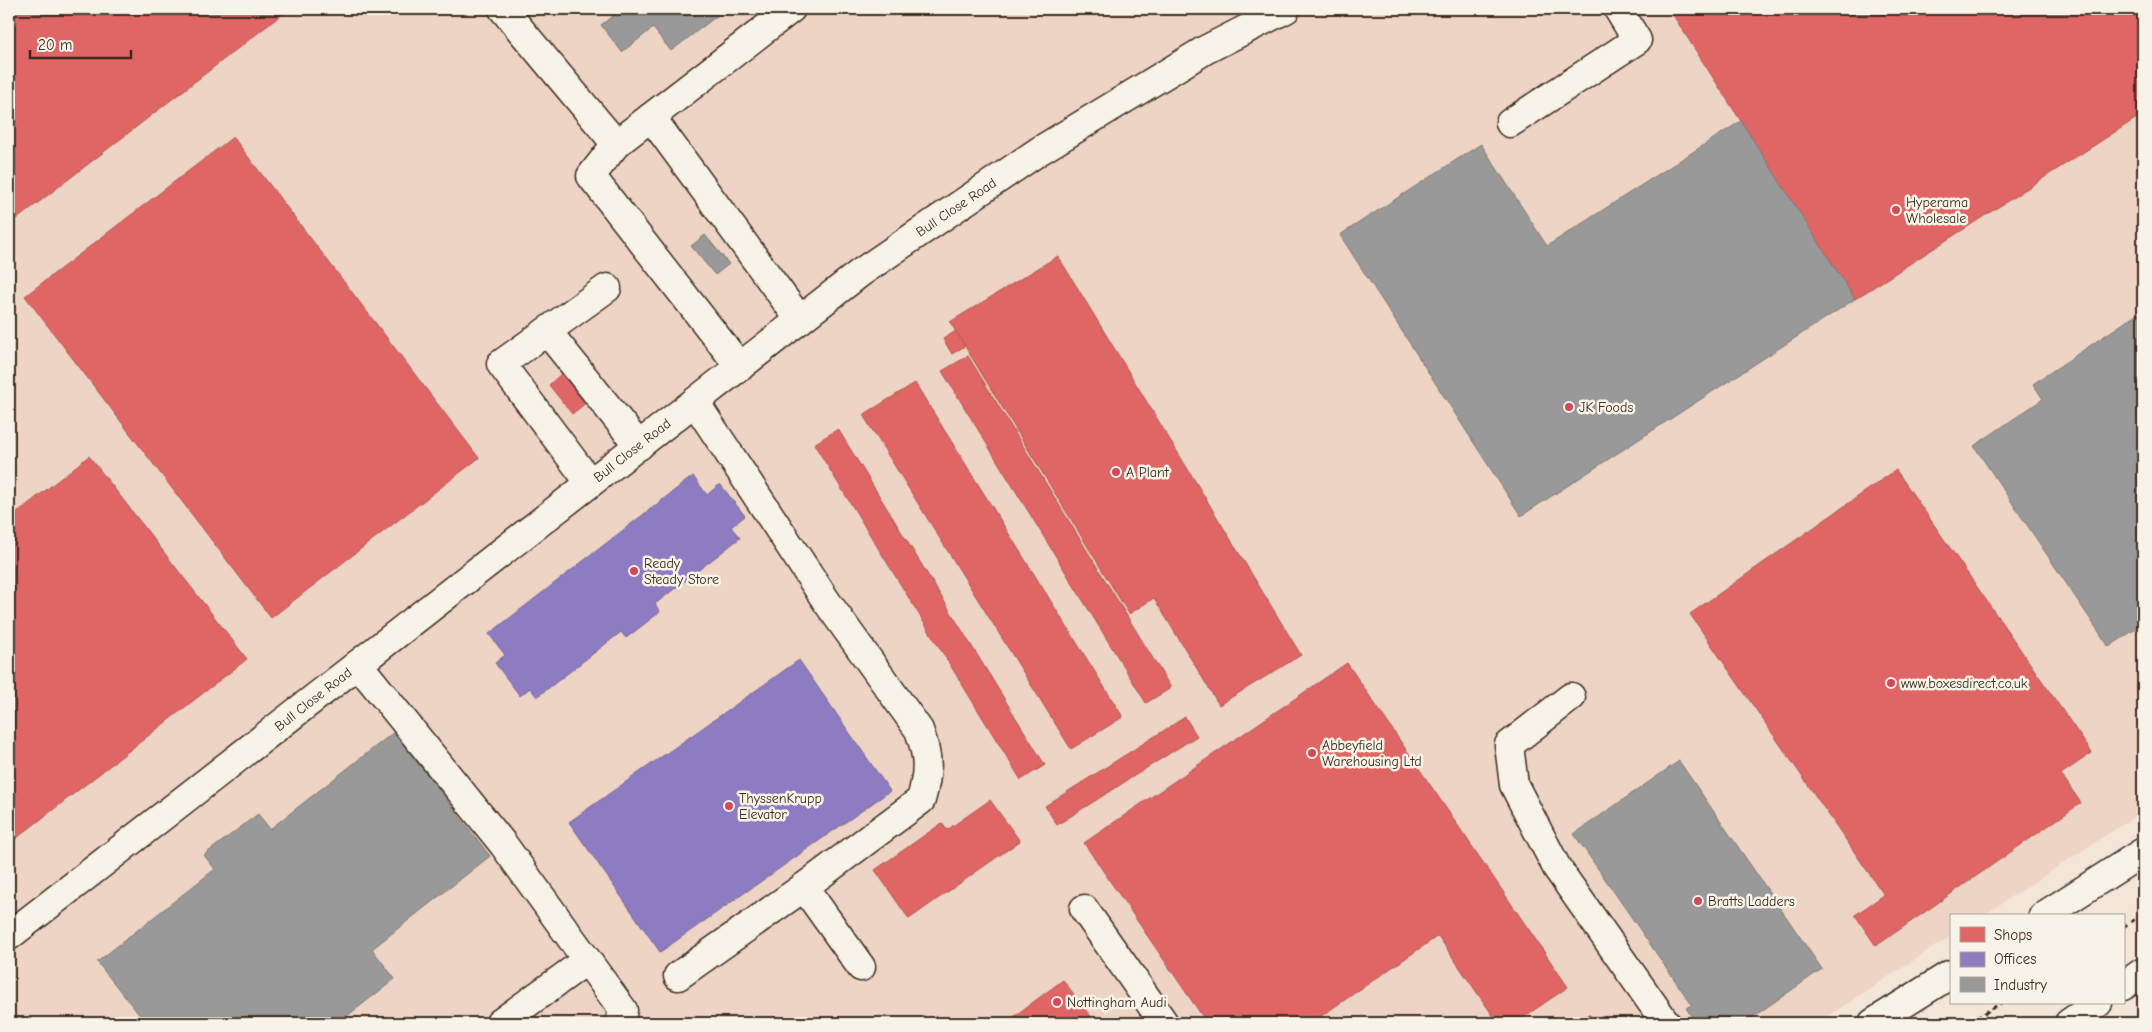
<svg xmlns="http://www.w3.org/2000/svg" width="2152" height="1032" viewBox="0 0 2152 1032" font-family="'Comic Neue',sans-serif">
<rect width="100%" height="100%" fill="#f3e5d8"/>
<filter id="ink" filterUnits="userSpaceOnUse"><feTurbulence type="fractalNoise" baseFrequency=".02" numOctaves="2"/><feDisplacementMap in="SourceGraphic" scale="10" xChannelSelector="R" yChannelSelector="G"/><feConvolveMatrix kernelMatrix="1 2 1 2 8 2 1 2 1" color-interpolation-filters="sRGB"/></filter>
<g filter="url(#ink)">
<path fill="#eed4c4" d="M9,9H2143V811L1982,916H1951V936L1817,1023H9Z"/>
<g fill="#e06666" stroke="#ae5450">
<path d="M9,9H289L17,219L9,209Z"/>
<path d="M1669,9H2143V114L1855,299Z"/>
<path d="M233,137L479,458L271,618L25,296Z"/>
<path d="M1058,256L1301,655L1219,705L1154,598L1129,614L950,322Z"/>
<path d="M956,331L965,346L952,354L943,339Z"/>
<path d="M968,356L1171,688L1146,703L942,371Z"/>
<path d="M562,373L586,403L572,414L549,385Z"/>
<path d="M915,383L1123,717L1071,749L863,415Z"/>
<path d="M838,429L1045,765L1021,780L814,444Z"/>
<path d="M89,456L247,659L9,844V519Z"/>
<path d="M1896,470L2092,753L2061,774L2081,803L1876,946L1855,915L1884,895L1690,614Z"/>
<path d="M1347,663L1568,987L1515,1023H1498L1438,936L1311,1023H1207L1084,843Z"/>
<path d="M1185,717L1197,736L1057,825L1045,806Z"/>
<path d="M990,800L1020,841L909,919L875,870L942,823L947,830Z"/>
<path d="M1063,980L1096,1023H1005Z"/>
<path d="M1589,1014L1595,1023H1573Z"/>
</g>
<g fill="#8e7cc3" stroke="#756392">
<path d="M693,476L707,495L720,484L745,516L731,527L740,538L655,604L660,612L626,638L621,632L537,697L530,688L520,696L495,663L505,655L489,634Z"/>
<path d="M799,660L890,791L660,952L569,822Z"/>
</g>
<g fill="#999" stroke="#7d7874">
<path d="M622,9H726L671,51L653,28L622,52L601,25Z"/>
<path d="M1741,121L1855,299L1521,516L1340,235L1481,144L1547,246Z"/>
<path d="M705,235L729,264L715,275L691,246Z"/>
<path d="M2143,310V624L2109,647L1974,446L2043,399L2033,384Z"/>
<path d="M394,732L490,856L372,949L395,979L338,1023H146L97,962L215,869L204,855L258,814L270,829Z"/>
<path d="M1679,761L1822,969L1744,1023H1696L1686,1008L1692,1005L1574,834Z"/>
</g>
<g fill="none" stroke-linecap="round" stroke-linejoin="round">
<g stroke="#3b2a1e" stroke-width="31">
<g id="minor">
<path d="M503,9L616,144"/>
<path d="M651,117L800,320"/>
<path d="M1510,123L1637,40L1618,9"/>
<path d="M547,331L639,446"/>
<path d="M740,367L591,176L616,144L791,9"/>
<path d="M590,483L501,364L607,288"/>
<path d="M358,664L503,844L623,1010L620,1023"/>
<path d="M1571,697L1509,745L1514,785L1557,868L1666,1023"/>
<path d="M804,887L861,967"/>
<path d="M1084,909L1164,1023"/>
<path d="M2043,916L2143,852"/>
<path d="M9,936L860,273L1039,151L1205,50L1286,9"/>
<path d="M678,976L804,887L921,800C929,771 929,758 919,730L827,602L695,402"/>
<path d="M500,1023L587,960"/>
<path d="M1873,1023L1951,974"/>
</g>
</g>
<g stroke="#3b2a1e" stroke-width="31">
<g id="highway">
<path d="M2123,986L2143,972"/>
<path d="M2069,1023L2098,1003"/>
</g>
</g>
<g stroke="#3b2a1e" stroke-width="3" stroke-dasharray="5 4" stroke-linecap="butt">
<path d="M2123,927L2143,914"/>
<path d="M1969,1023L2001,1003"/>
</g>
<use href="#minor" stroke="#f7f3e8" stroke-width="28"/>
<use href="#highway" stroke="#f7f3e8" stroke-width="28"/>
</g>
</g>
<g fill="#d1495b" stroke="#f7f3e8" stroke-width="2">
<circle cx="1896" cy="210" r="5"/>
<circle cx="1569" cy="407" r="5"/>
<circle cx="1116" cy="472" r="5"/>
<circle cx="634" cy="571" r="5"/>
<circle cx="1891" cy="683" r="5"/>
<circle cx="1312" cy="753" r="5"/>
<circle cx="729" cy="806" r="5"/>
<circle cx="1698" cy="901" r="5"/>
<circle cx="1057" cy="1002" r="5"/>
</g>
<g text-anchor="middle" stroke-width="5" stroke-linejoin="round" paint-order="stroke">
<g font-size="14" fill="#3b2a1e" stroke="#f7f3e8" text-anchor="start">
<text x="1906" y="207">Hyperama<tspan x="1906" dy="16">Wholesale</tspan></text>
<text x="1579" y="412">JK Foods</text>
<text x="1126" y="477">A Plant</text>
<text x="644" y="568">Ready<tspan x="644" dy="16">Steady Store</tspan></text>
<text x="1901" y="688">www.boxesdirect.co.uk</text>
<text x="1322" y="750">Abbeyfield<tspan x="1322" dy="16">Warehousing Ltd</tspan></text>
<text x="739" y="803">ThyssenKrupp<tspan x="739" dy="16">Elevator</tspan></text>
<text x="1708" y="906">Bratts Ladders</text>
<text x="1067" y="1007">Nottingham Audi</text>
</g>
<g font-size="14" fill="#3b2a1e" stroke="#f7f3e8">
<text transform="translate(956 207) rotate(-34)" y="5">Bull Close Road</text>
<text transform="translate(632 450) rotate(-38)" y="5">Bull Close Road</text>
<text transform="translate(313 699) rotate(-38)" y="5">Bull Close Road</text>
</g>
</g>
<rect width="2152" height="1032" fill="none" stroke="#f7f3e8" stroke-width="30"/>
<rect x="15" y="15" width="2122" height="1002" fill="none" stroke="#3b2a1e" stroke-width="2" filter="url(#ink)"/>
<rect x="1950" y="914" width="175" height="90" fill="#f7f3e8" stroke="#aca397"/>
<rect x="1960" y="927" width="25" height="15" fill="#e06666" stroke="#aca397"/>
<text x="1994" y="940" font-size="15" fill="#3b2a1e">Shops</text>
<rect x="1960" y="952" width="25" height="15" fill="#8e7cc3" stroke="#aca397"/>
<text x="1994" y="964" font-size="15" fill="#3b2a1e">Offices</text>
<rect x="1960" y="977" width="25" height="15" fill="#999999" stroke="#aca397"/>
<text x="1994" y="990" font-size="15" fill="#3b2a1e">Industry</text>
<path d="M30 50v8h101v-8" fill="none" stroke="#3b2a1e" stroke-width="2.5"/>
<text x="38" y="50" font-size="15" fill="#3b2a1e" stroke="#f7f3e8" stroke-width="4" paint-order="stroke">20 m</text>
</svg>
